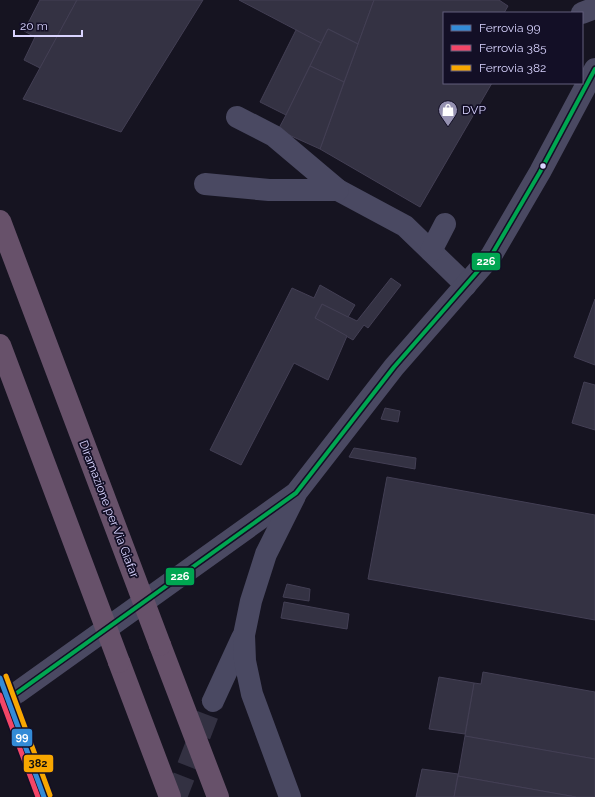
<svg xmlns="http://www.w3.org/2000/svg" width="595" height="797" viewBox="0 0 595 797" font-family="Raleway,sans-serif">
<rect width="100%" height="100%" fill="#161421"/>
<g fill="#343243" stroke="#433f54">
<path d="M40,0H77L40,68L24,60L35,37L24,31Z"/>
<path d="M77,0H203L121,132L23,99Z"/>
<path d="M239,0H374L358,44L328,29L321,43Z"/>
<path d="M374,0H499L508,6L504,13H444V83H492L420,207L320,149Z"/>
<path d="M328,29L358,44L344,82L310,66Z"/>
<path d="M296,30L321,43L286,115L260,102Z"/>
<path d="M310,66L344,82L320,149L278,130L286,115Z"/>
<path d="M391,278L401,285L368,328L364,325L353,340L315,318L322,304L357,321Z"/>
<path d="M320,285L355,305L348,317L322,304L315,318L347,336L328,380L294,363L241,465L210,450L292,288L314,298Z"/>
<path d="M595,299V365L574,357Z"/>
<path d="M584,382L595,385V430L572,423Z"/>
<path d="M385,408L400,411L398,422L381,419Z"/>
<path d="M354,448L416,458L415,469L349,457Z"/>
<path d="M387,477L595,515V620L368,579Z"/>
<path d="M287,584L310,589L309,601L283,597Z"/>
<path d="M284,602L349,614L347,629L281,618Z"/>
<path d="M483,672L595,692V759L465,736L474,683L481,684Z"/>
<path d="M439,677L474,683L465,734L429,729Z"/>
<path d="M465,736L595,759V797H576L458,776Z"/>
<path d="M422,769L458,774L454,797H416Z"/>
<path d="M458,776L576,797H454Z"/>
</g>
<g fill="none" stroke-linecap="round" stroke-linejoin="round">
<g stroke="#333142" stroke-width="22" stroke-dasharray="22 11" stroke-linecap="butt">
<path d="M0,705L18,692"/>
<path d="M176,797L213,701"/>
</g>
<g stroke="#4a4962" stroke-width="22">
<path d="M582,13L595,8"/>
<path d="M237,117L274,136L338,190L405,226L466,285"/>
<path d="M205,184L269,190H338"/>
<path d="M431,251L445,224"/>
<path d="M18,692L296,493L394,367L491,256L540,172L595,69"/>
<path d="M213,701L242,638"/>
<path d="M290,797L252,694L245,661L244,635L251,601L266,554L295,496"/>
</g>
<g stroke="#67516a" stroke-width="22">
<path d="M160,645L218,797"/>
<path d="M119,662L170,797"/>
</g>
<g stroke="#67516a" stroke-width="22">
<path d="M0,221L160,645"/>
<path d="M0,345L119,662"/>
</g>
<g stroke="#130f26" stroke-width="7">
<path id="bus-1" d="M0,705L296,493L394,367L491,256L540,172L595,69"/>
</g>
<use href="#bus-1" stroke="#00a651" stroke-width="4"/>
<g stroke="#130f26" stroke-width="8">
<path id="rail-1" d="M0,678L44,797"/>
</g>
<g stroke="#130f26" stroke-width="8">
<path id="rail-2" d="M0,695L38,797"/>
</g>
<g stroke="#130f26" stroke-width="8">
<path id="rail-3" d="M6,676L50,795"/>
</g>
<use href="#rail-1" stroke="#338bd7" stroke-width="5"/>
<use href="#rail-2" stroke="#f34667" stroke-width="5"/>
<use href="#rail-3" stroke="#f7a600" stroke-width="5"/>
</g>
<defs>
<g id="shop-pin" transform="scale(1)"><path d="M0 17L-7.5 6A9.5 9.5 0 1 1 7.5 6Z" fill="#9591b1" stroke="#130f26"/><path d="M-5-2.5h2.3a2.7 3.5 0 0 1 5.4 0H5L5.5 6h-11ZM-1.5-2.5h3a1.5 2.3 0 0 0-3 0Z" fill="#fff"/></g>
</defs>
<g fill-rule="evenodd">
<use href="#shop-pin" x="448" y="110"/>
</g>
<circle fill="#d9d4ff" stroke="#130f26" stroke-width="1.5" cx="543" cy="166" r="3.5"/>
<g text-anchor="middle" stroke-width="3.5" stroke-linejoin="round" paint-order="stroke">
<g font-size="12" fill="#d9d4ff" stroke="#130f26" text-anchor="start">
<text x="462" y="114">DVP</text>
</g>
<g font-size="12" fill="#d9d4ff" stroke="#130f26">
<text transform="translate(109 509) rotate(69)" y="4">Diramazione per Via Giafar</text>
</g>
</g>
<g stroke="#130f26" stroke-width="1.5">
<rect x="471" y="252" width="30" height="19" rx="4" fill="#00a651"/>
<rect x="165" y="567" width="30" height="19" rx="4" fill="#00a651"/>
<rect x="11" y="728" width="22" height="19" rx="4" fill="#338bd7"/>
<rect x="23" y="754" width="31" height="19" rx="4" fill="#f7a600"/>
</g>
<g font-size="11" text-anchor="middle" font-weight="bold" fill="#fff">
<text x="486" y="265">226</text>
<text x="180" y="580">226</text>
<text x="22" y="741">99</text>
</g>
<g font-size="11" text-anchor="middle" font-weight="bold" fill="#111">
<text x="38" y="767">382</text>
</g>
<rect x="443" y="12" width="140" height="72" fill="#130f26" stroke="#625e7d"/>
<rect x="451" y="25" width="20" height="6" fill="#338bd7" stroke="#625e7d"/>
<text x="479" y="32" font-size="12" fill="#d9d4ff">Ferrovia 99</text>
<rect x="451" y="45" width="20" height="6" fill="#f34667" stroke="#625e7d"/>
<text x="479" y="52" font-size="12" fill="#d9d4ff">Ferrovia 385</text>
<rect x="451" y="65" width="20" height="6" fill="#f7a600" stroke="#625e7d"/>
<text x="479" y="72" font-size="12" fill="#d9d4ff">Ferrovia 382</text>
<path d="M14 30v6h68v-6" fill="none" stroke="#d9d4ff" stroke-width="2"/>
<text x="20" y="30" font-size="12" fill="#d9d4ff" stroke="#130f26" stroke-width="3" paint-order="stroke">20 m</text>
</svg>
